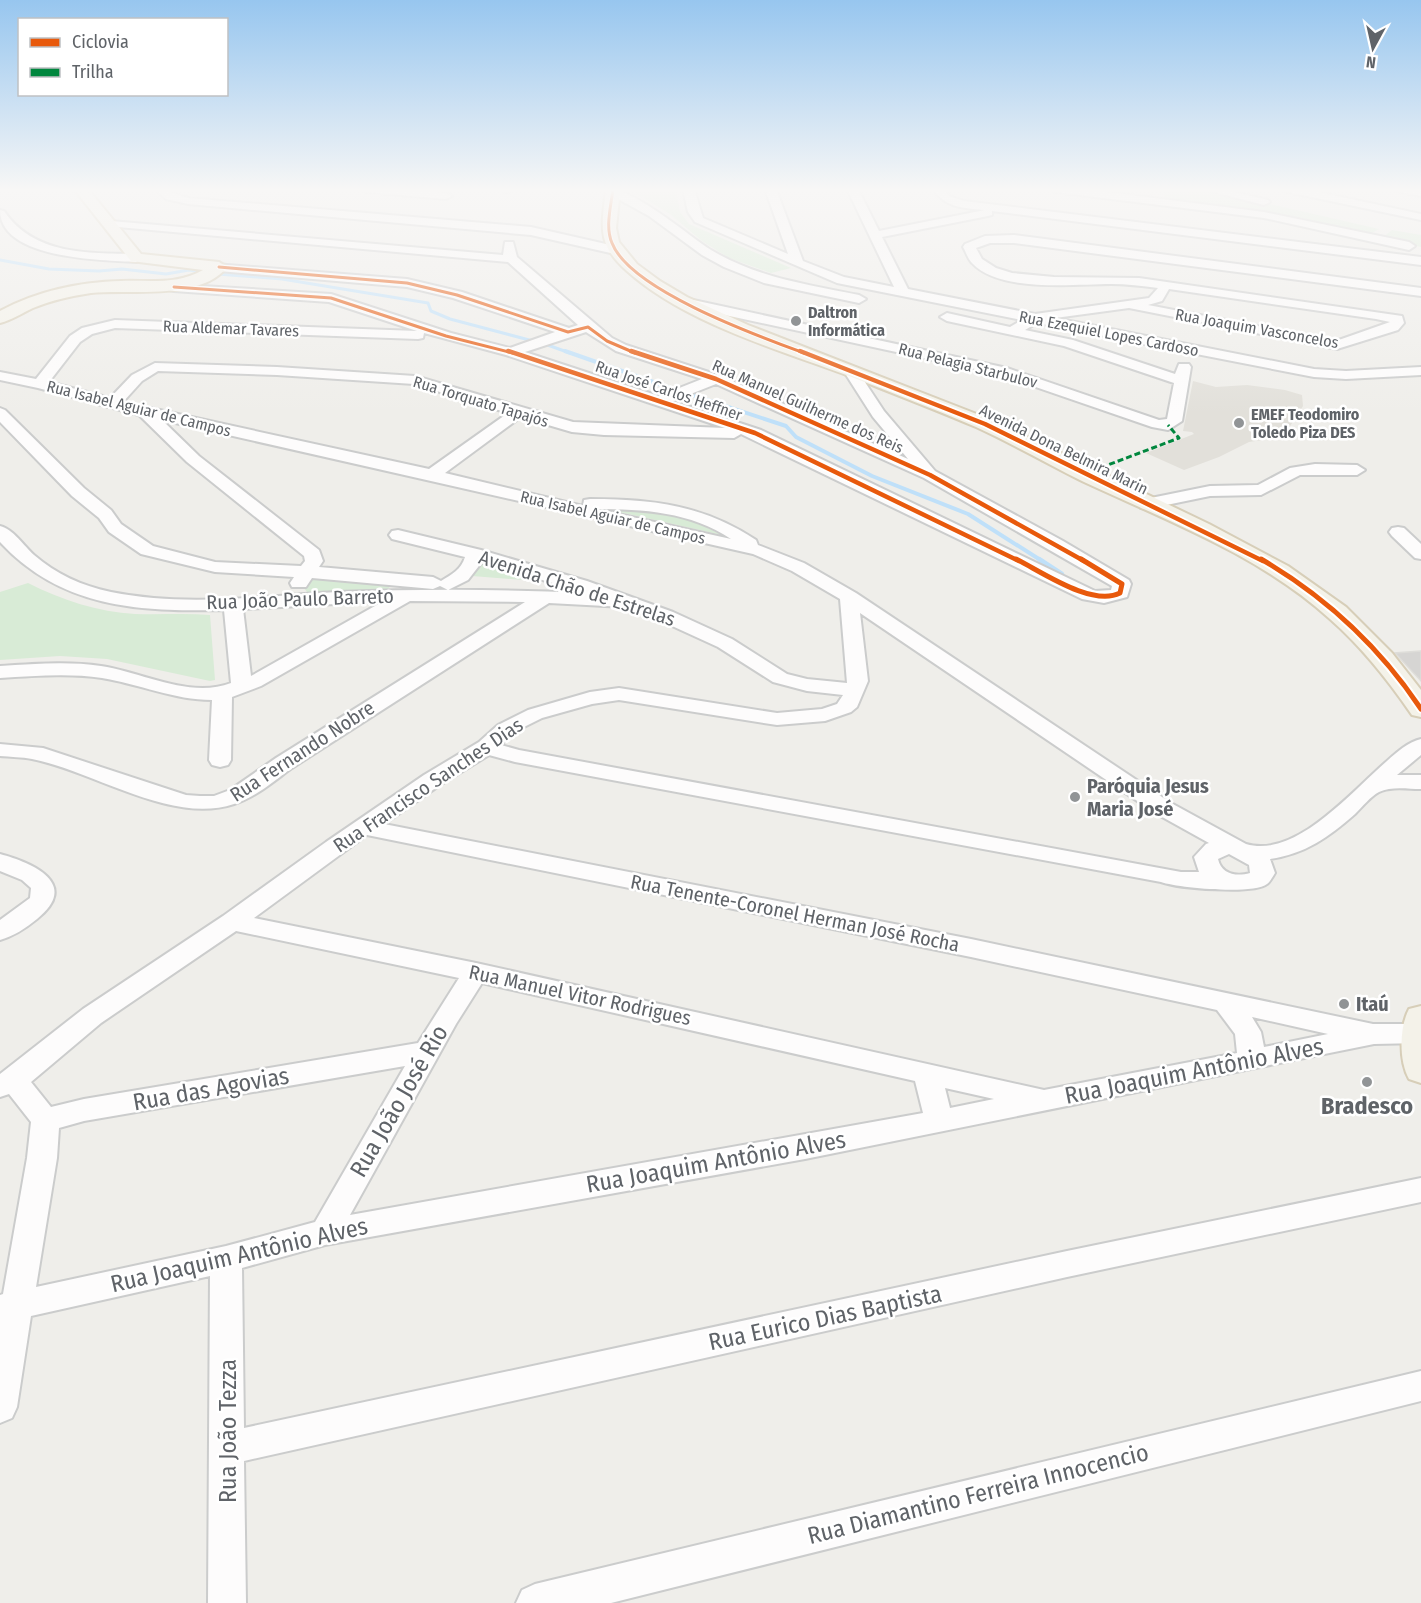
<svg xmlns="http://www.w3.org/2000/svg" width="1421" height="1603" viewBox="0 0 1421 1603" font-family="'Fira Sans Condensed',sans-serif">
<rect width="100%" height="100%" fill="#efeeea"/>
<path fill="#e2e0da" d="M1193,381L1216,387L1247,385L1285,390L1302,395L1303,406L1283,437L1249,442L1219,457L1184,470L1146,453L1194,434L1192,432L1183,431Z"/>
<g fill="#d8ebd6">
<path d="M629,189H676L680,212L689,224L791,268L771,273L729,258L702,241L670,214Z"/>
<path d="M1163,189H1204L1379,229L1370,234L1165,201Z"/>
<path d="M1392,230L1421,235V247L1382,238Z"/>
<path d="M654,502L722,535L615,511Z"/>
<path d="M488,559L549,582L472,576L477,564Z"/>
<path d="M315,575L391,585V586L386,590L309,594L302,586Z"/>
<path d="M28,583C62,600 98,612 135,614C160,615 185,613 210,615L215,680L210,681L107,659L60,656L0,660V592Z"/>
</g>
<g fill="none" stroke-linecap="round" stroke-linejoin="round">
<g stroke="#bfe0f9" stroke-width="3">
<path d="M0,260L49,269L99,271L122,269L166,274L189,270L205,273"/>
<path d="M217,274L282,279L428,303L431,311L450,319L533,341"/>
<path d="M542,343L570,353"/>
</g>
<g stroke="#bfe0f9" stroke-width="4">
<path d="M565,351L679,391"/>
<path d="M686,393L786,426L796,437L872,476L968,514L1042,561"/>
</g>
<path stroke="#bfe0f9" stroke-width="4.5" d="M1039,559L1062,574"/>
</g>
<path fill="#d6d5d3" stroke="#deddd9" stroke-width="1.5" d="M1421,651V681L1395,653Z"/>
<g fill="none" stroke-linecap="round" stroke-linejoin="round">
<g stroke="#cbcccc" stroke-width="4">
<g id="minor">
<path d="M155,189C167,189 176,195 188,198L531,227L619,247L621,250L615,254L531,235L188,204L166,199Z"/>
<path d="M361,189H406L446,193L452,196L446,199L366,192Z"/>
<path d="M513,189L507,193L502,190V189Z"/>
<path d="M683,189H694L703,218L788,254L765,189H776L803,261L844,277L894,287L847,189H858L879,231L985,210C963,208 946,208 933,189H944L949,196L964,201L1421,257V265L992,211V215L988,216L882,237L908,289L1035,314L1149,298L1158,288C1142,286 1127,284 1111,284C1074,284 1000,293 972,263C968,259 966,252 963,247L965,244L985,236L1014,235L1421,288V296L1014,243H990L976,248L982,259L996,268L1012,273L1054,277L1139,278L1402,316L1404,323L1398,330L1337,349L1129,308L1055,318L1314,369L1346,371L1421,367V375L1346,379L1314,377L1037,323L1025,330L1073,340L1175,374L1179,364H1189L1191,367L1182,421L1168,430L1152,427L998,374L679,305L677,302L679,299L684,298L1007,368L1159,420L1167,419L1174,383L1064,346L947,321L940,317L947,313L1010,327L1022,320L837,283L695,222L688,212ZM1169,289L1376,319L1390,322L1336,341L1148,305L1162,301Z"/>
<path d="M1050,189H1083L1264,212L1409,242L1415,246L1409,250L1264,218L1055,192Z"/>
<path d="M1202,189H1222L1268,200L1270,202L1264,205Z"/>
<path d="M1282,189H1304L1421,214V220L1287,192Z"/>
<path d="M1394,189L1421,190V196L1395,191Z"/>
<path d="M609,190C632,187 690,237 711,250C756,277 808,285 859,295L866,299L859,303L764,283L724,267L702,255L649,216L609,194Z"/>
<path d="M0,210L4,211C34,255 87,253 136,254L142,258L136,262C100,260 0,259 0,210Z"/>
<path d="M111,221L503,255L505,242H513L517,257L612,338L626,345L721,376L908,459L873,417L843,370L845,367H855L884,411L935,471L1063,541L1129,580L1131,584L1127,597L1104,603L1082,599L741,434L734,438L604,435L572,432L521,417L445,473L583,506L584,500L590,499C653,499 703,505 756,540L758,545L804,563L856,593L1171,803L1246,844C1296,859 1353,790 1387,761C1397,752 1408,742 1421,739V755L1397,775H1421V789C1408,789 1391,786 1379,792C1371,796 1362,807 1355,814C1329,837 1305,854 1270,859L1275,873C1273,876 1270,882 1267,884C1253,895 1178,888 1161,882L515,762L489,755L440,785L384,824L971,939L1373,1024H1419L1421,1025V1043L1374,1044L805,1159L325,1245L242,1268L244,1428L1067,1251L1421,1178V1202L1067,1277L244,1461L246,1603H208L210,1276L31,1316L17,1407L12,1418L0,1423V1295L3,1294L27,1158L31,1122L9,1094L0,1097V1074L83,1009L223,916L326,842L424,775L479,742L498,725L528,710L590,692L619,688L777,713L822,709L837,704L843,695L807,691L773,682L718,647L659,620L624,607L549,603L292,768C274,781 256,797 234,804C171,825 94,771 32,759C22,757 10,757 0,756V744L43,748L186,795L200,796H214L230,790L276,758L525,602L410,601L261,686L232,697L231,760L228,765L220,767L212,765L209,760L212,700C174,700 139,684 102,678C69,673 34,676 0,678V666C34,664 68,661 101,666C142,672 190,699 231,683L224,610C139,612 61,608 0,542V526C13,529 24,546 34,555C56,574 82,586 111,592C185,607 262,596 337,592C420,589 503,589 586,593L482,562L468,580L448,590L440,586L433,589L312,578L306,587H292L290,583L294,577L215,572L141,554L109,532L99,518L72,496L0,422V408L5,410L84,488L111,510L121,524L153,546L215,562L301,566L305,561L304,556L187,462L139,415L38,388L0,380V372L36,379L70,336L82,328L115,320L417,331L329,302L174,291L169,290L168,287L169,284L331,294L451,333L510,348L555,332L453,298L407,287L219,271L213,267L215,264L407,279L462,292L569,328L578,325L508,262L107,226L105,224ZM115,328L418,339L423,338L424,333L506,355L725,428L573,422L415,376L277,367L155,363L132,375L110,398L49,382L80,342L92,334ZM586,332L616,351L702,379L659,396L525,352ZM158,371L277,375L414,384L508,413L429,469L123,402L142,381ZM716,384L924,478L1112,586L1111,590L1095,591L761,430L673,401ZM162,420L753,554L792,571L840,599L847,683L807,679L787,674L732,639L673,612L587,581L481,550L398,530L392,531L389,535L392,539L465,557C461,570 452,574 441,581L433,577L319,567L323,561L319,550L199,456ZM596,509C643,509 691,512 731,539ZM372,602H382L251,676L243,609ZM860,613L1155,813L1209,843L1206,844L1194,857L1199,872H1181L519,750L501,745L512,733L542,718L592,704L619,700L777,725L825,721L851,712L857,707L868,681ZM367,835L971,957L1217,1010L1235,1034L1237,1053L1044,1090L476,963L254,918ZM1229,854L1249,865L1250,873C1236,877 1221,874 1218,859ZM236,931L459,978L418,1043L84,1099L51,1107L31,1082L101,1023ZM482,983L915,1081L923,1113L350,1215L456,1024ZM1252,1017L1328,1034L1264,1047L1261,1032ZM405,1066L315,1222L226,1246L36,1287L57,1158L59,1128L84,1121ZM945,1088L994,1099L950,1108Z"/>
<path d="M1315,464L1357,465L1365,470L1357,475H1300L1261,495L1210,496L1147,509L1141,508L1139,504L1141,500L1210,486L1258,485L1290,468Z"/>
<path d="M1398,527L1404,528L1421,544V559L1415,558L1392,536L1389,532L1392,528Z"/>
<path d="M0,854C33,863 81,884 37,919C26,928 14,936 0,940V920L30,898L31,888L22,880L0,871Z"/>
<path d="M1421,1371V1401L611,1603H516L522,1590L535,1584Z"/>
</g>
</g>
<g stroke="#d7ceb8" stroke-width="4">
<g id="major">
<path d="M74,189H88L141,254L219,262L227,267C201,301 129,289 91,293C71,296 52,300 33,308C22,313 12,320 0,323V311C37,291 80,282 121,281C150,280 177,285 203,270L131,261Z"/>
<path d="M606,189H620L616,228L619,242L637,264L660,281L687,297L748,325L992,420L1209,524L1288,566L1346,607L1392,653L1421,690V717L1412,715C1388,680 1362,647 1330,619C1261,556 1168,521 1084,482C1048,464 1013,444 976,427C934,409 892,393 849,376C777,349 685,323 627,271C596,244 602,226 606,189Z"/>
<path d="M1421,1006V1083L1409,1079C1399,1061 1399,1028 1409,1009Z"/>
</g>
</g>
<use href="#minor" fill="#fdfcfc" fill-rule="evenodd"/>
<use href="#major" fill="#f4f2e9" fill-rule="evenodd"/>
<path stroke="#00873e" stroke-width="3" stroke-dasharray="6 3" stroke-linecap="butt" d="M1084,474L1179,438L1168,425"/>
<g stroke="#fff" stroke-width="5">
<g id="cycleway-far2">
<path d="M613,189C611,206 605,227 612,243C630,290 758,336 804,353"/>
<path d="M219,267L407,283L457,295L568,332L588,327L607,341L635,353"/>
<path d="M174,287L331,298L446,336L513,353"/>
</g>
</g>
<g stroke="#fff" stroke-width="8">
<g id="cycleway-far1">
<path d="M508,351L755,433L1019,561"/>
<path d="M631,351L716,379L930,475L1084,561"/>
<path d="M800,351L985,424L1263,561"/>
</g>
</g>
<g stroke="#fff" stroke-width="9">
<g id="cycleway">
<path d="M1016,559C1042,572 1092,607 1120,593L1122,584L1081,559"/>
<path d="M1261,559C1326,597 1379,646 1421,709"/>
</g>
</g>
<use href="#cycleway-far2" stroke="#e8590c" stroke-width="3"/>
<use href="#cycleway-far1" stroke="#e8590c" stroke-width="4.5"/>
<use href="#cycleway" stroke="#e8590c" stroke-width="5"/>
</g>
<linearGradient id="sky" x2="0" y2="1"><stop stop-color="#97c6ef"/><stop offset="0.46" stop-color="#f8f7f6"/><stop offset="1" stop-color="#f8f7f6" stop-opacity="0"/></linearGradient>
<rect width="1421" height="414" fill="url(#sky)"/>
<g fill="#919496" stroke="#fff" stroke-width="2">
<circle cx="796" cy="321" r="6"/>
<circle cx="1239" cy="423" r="6"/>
<circle cx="1075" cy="797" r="6"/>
<circle cx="1344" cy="1004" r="6"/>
<circle cx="1367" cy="1082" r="6"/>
</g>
<g text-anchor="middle" stroke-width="5" stroke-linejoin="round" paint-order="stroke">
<g font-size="16" font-weight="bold" fill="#5f6368" stroke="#fff" text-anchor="start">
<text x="808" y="318">Daltron<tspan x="808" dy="18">Informática</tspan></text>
<text x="1251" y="420">EMEF Teodomiro<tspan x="1251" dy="18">Toledo Piza DES</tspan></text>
</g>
<g font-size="16" fill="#5f6368" stroke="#fff">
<text transform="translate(231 328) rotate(2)" y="6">Rua Aldemar Tavares</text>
<text transform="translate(1257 328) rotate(10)" y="6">Rua Joaquim Vasconcelos</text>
<text transform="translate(1109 333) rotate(11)" y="6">Rua Ezequiel Lopes Cardoso</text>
<text transform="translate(968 365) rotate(14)" y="6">Rua Pelagia Starbulov</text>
<text transform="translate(669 390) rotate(19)" y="6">Rua José Carlos Heffner</text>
<text transform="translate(481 401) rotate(17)" y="6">Rua Torquato Tapajós</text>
<text transform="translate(808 406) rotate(24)" y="6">Rua Manuel Guilherme dos Reis</text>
<text transform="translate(139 408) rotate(14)" y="6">Rua Isabel Aguiar de Campos</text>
<text transform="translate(1064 449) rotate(26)" y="6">Avenida Dona Belmira Marin</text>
<text transform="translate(613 517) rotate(13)" y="6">Rua Isabel Aguiar de Campos</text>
</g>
<g font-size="20" fill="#5f6368" stroke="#fff">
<text transform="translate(577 588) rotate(18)" y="7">Avenida Chão de Estrelas</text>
<text transform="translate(300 599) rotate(-2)" y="7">Rua João Paulo Barreto</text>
<text transform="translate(302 751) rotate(-33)" y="7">Rua Fernando Nobre</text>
<text transform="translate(428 785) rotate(-34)" y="7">Rua Francisco Sanches Dias</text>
<text transform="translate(795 913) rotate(11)" y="7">Rua Tenente-Coronel Herman José Rocha</text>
<text transform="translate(580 995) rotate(12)" y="7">Rua Manuel Vitor Rodrigues</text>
</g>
<g font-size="20" font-weight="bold" fill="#5f6368" stroke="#fff" text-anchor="start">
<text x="1087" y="793">Paróquia Jesus<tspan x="1087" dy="23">Maria José</tspan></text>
<text x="1356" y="1011">Itaú</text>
</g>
<g font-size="24" fill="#5f6368" stroke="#fff">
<text transform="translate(1194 1071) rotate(-11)" y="8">Rua Joaquim Antônio Alves</text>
<text transform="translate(211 1089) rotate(-10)" y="8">Rua das Agovias</text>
<text transform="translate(399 1101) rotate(-60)" y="8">Rua João José Rio</text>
<text transform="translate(716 1162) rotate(-10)" y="8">Rua Joaquim Antônio Alves</text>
<text transform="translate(239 1255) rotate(-13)" y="8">Rua Joaquim Antônio Alves</text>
<text transform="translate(825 1318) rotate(-12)" y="8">Rua Eurico Dias Baptista</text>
<text transform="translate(228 1431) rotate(-90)" y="8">Rua João Tezza</text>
<text transform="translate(978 1494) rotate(-14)" y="8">Rua Diamantino Ferreira Innocencio</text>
</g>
<g font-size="24" font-weight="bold" fill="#5f6368" stroke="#fff">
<text x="1367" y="1114">Bradesco</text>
</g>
</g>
<rect x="18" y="18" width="210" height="78" fill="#ffffff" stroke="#bfc1c3" stroke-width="1.5"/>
<rect x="30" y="38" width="30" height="9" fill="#e8590c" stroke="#bfc1c3" stroke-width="1.5"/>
<text x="72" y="48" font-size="18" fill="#5f6368">Ciclovia</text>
<rect x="30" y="68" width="30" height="9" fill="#00873e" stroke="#bfc1c3" stroke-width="1.5"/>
<text x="72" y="78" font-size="18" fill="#5f6368">Trilha</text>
<g transform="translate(1373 48) rotate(188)" stroke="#ffffff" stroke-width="4.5" paint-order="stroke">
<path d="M0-4.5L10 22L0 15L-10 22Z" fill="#5f6368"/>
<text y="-9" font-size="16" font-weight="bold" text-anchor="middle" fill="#5f6368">N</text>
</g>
</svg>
